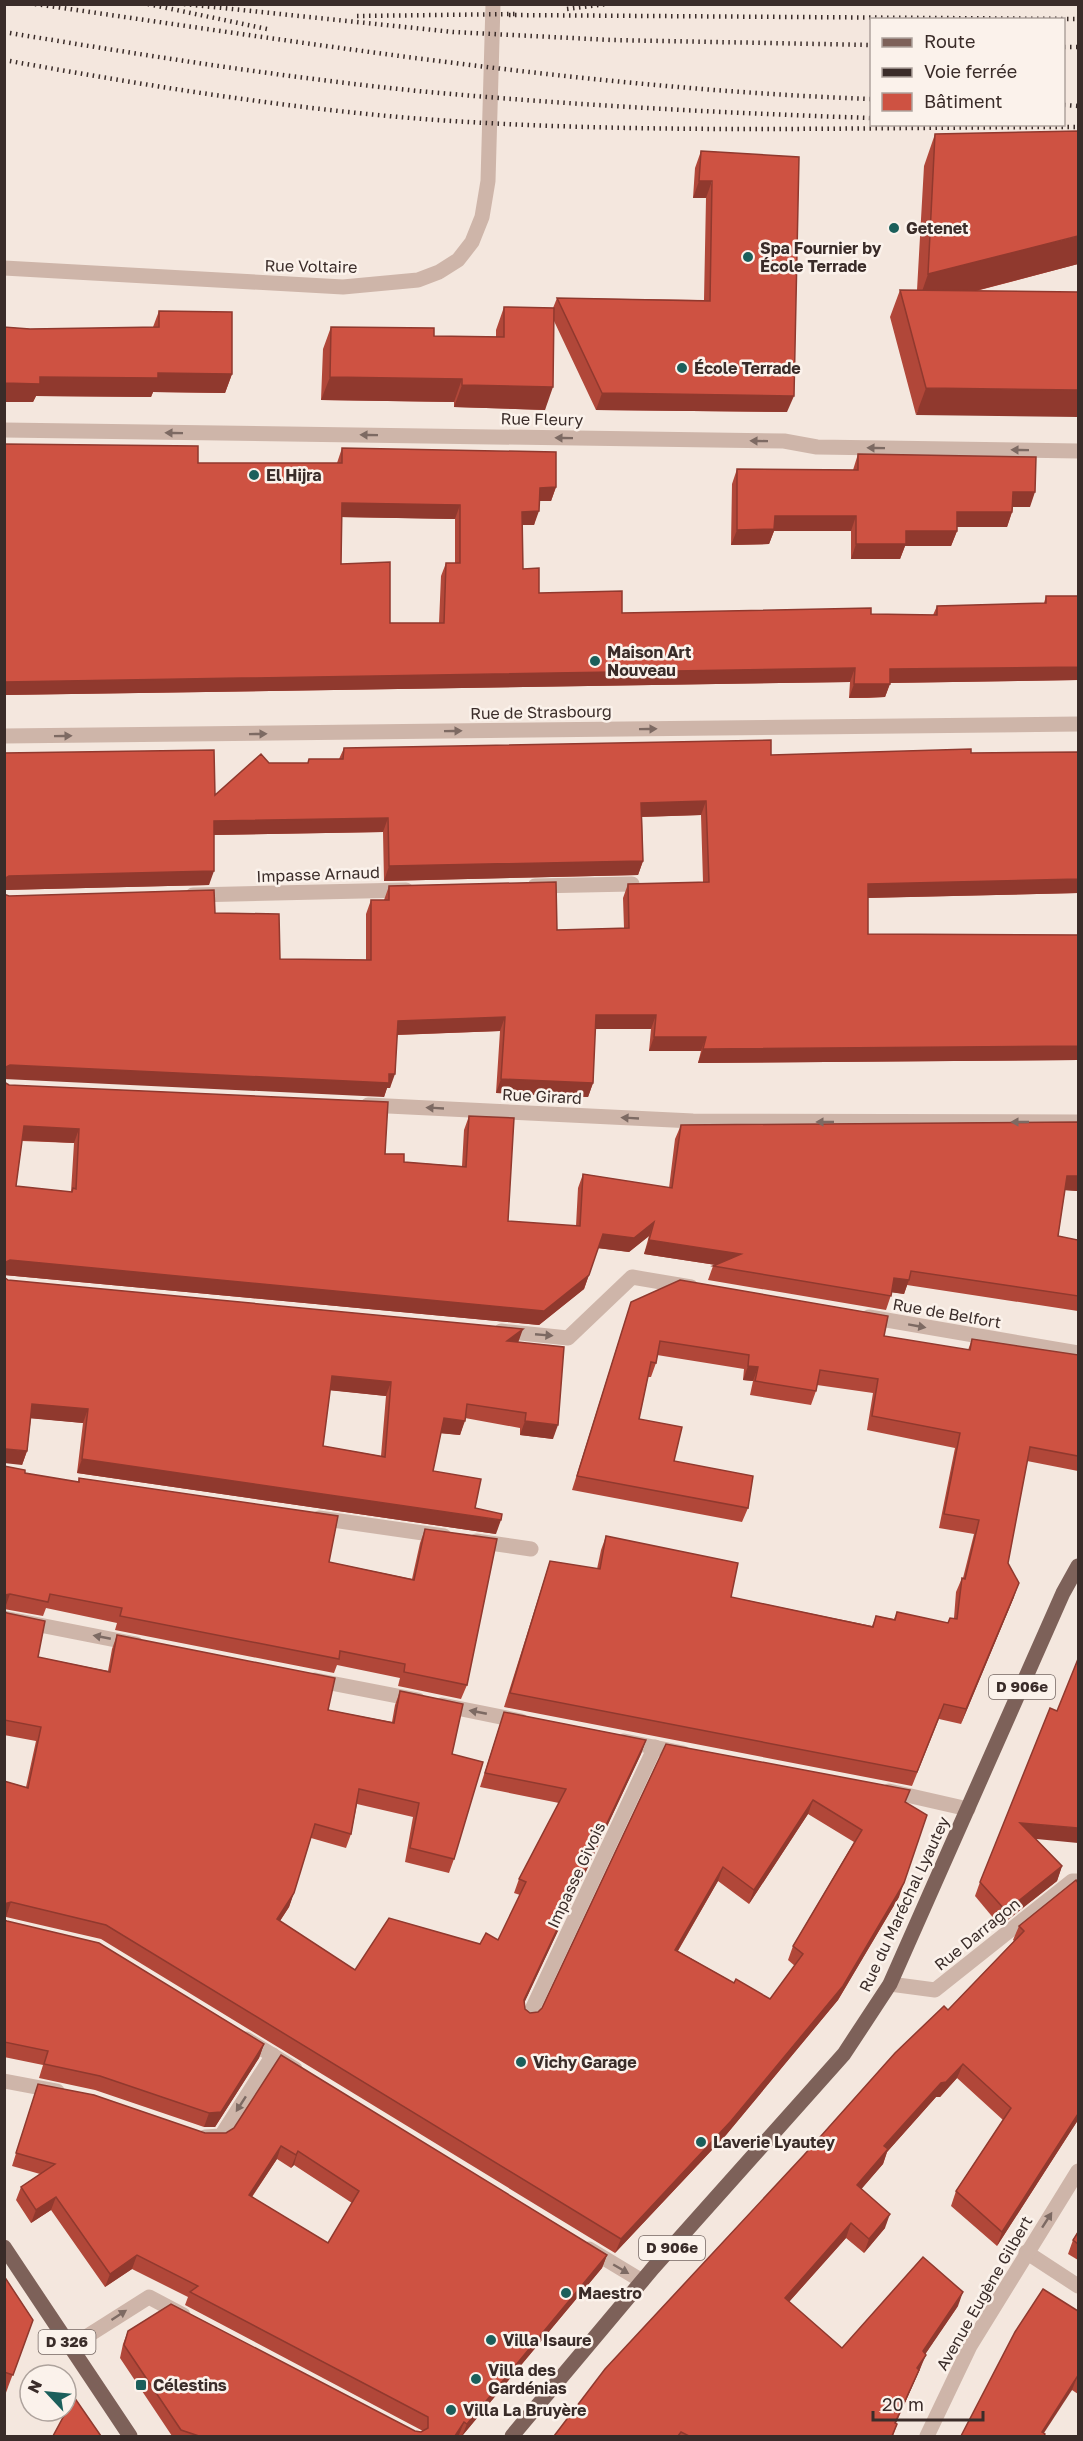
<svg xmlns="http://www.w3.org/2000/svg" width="1083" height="2441" viewBox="0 0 1083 2441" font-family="'Golos Text',sans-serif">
<rect width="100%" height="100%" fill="#f4e7de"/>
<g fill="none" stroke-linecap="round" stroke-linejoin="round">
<g stroke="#ceb5a9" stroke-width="15">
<path d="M4,268L343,287L418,280L439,272L458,260L472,242L482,217L488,181L493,4"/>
<path d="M4,430L784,441L817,447L1078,451"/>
<path d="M4,736L1078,724"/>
<path d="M535,886L632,884"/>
<path d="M193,895L406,890"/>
<path d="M368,1105L693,1121L1078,1122"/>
<path d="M869,1317L1078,1353"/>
<path d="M501,1331L568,1338L632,1277L691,1287"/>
<path d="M319,1518L444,1536"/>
<path d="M476,1541L531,1549"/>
<path d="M4,1618L136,1644"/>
<path d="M315,1680L418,1700"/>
<path d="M442,1705L521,1721"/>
<path d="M624,1741L683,1753"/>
<path d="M889,1791L968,1809"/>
<path d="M890,1984L935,1990L1072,1881H1078"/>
<path d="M528,2018L655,1747"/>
<path d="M246,2039L295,2069"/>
<path d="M4,2081L57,2091"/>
<path d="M205,2137L221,2136L273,2055"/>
<path d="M589,2249L642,2281"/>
<path d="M1026,2252L1078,2286"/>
<path d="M70,2347L149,2297L183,2315"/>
<path d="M927,2436L970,2346L1078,2171"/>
</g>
<g stroke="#7d6159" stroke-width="15">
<path d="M4,2247L130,2436"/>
<path d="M512,2436L653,2268L844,2054L890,1984L1063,1593L1078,1566"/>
</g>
<g stroke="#3a2c29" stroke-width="4.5" stroke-dasharray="1.5 4.5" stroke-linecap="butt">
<path d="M35,4C313,44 591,89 872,99"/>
<path d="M148,4L267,29"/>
<path d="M184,4L453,32L611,40L872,45"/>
<path d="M567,9L606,4"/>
<path d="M509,15L1078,19"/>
<path d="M357,16L516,14"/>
<path d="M4,32C142,55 280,77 418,91C569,105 720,113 872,118"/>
<path d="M1064,47H1078"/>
<path d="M4,60C143,85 283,108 423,119C641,135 860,127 1078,127"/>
<path d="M1064,105L1078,106"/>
</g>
</g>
<g fill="#b14739" fill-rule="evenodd">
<path d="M935,134L1078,264L976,291L916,415L890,317L900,290H917L924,166Z"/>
<path d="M701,151L787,412L596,410L554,321L545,410L454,407V402L321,400L323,349L331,327L434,336L496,337V330L504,307L553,308L557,298L704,300L706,198H693L695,168Z"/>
<path d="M159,311L232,374L225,393L153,392L151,397L36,396L33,402H4V327L30,329L153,327Z"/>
<path d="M4,444L198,463H337L342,448L556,487L551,501H540L534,525H523V569L539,593L622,613L933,615L937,606L1044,603L1046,596H1078V680L890,683L885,697L868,698H849L850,682L4,695ZM342,517L455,519V563H446L441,576L439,623H390L341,564Z"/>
<path d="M858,454L1030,507H1013L1012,512L1007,527H957V531L951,546H905L900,559H851V531H774L769,544L731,545L732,484L737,469L853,470Z"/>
<path d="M344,748L771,755L971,753L1078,893L868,898V934L1078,935V1060L698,1063L701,1051H649L651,1029H595L593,1083L588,1097L496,1093L500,1031L397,1035L390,1088H387L384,1097L9,896L215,913L280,959L366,960V914L371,900H384L389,886L557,930L624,928L623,898L628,884L703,882L701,815L642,817L643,861L638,875L384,881L383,832L214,835L209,885L4,890V753L215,795L269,763H307L339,759Z"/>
<path d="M9,1085L385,1154L404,1162L462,1166L464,1130L469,1116L508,1221L576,1226L578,1188L583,1174L669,1188L675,1139L681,1125L1078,1122V1191L1065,1190L1058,1236L1078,1240V1311L907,1285L904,1294L892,1292L886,1310L708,1280L713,1266L716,1265L644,1254L649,1236L629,1252L598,1248L584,1289L539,1325L4,1275ZM22,1141L74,1143L71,1192L16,1186Z"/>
<path d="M8,1280L518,1343L553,1439L520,1435V1428L465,1418L460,1435L441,1433L433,1471L475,1508L496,1534L77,1473L83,1423L31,1418L27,1451L22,1465ZM330,1390L386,1396L381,1456L323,1446Z"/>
<path d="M631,1302L884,1336L968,1350L972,1339L1077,1355L1078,1350V1471L1027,1461L1008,1563L1014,1597L961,1724L939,1719L912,1786L504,1707L550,1561L597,1569L601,1550L606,1536L731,1597L872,1626L876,1616L894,1619L897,1612L948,1623L950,1618H954L956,1592L962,1578H963L974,1534L939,1528L955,1448L867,1430L873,1393L817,1385L816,1391L811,1405L750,1395L753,1381L743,1380L744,1369L657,1355L656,1363L651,1377H648L639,1419L674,1461L748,1508L742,1522L572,1490Z"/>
<path d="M1078,1330V1344L1077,1343Z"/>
<path d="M4,1466L25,1473L78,1482L79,1478L329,1562L412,1579L420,1543L425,1529L467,1685L461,1699L398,1686L400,1678L337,1665L334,1673L115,1630L117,1623L46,1608L43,1616L4,1609Z"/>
<path d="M4,1611L38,1657L108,1671L112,1649L117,1635L328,1710L392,1722L395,1705L400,1691L452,1754L454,1859L449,1873L405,1862L413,1817L357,1804L351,1834L346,1848L311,1838L289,1907L280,1921L355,1970L498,1940L520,1895L514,1893L519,1879L559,1803L480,1787L504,1712L646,1740L641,1754L524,2003L525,2009L530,2013L538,2012L542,2008L666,1744L905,1802L899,1897L838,2000L726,2135L615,2253L101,1939L6,1917H4V1781L26,1787L36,1741L4,1735ZM808,1814L854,1842L793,1946L788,1960L795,1966L770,1999L734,1983L678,1951L718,1881L749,1904Z"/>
<path d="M1036,1839L1062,1866L1057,1881L1000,1926L975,1896L980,1882Z"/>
<path d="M1076,1880L1078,2120L997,2246L951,2206L956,2191L1003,2120L957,2078L940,2097H936L887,2152L883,2164L861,2189L885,2228L864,2253L846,2238L789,2302L842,2348L958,2306L925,2354L920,2369L896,2423L897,2424L893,2436H554L948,2010L1014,1941L1013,1940L1019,1926Z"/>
<path d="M4,1920L264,2044L259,2058L215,2127H204L95,2090L39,2078L43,2065L4,2057Z"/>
<path d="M38,2084L205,2133H226L234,2128L607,2255L602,2268L462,2436L459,2435L458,2436H172L120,2358L123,2344L128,2331L415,2431L421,2432L423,2431L185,2305L188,2297L132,2269L105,2287L51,2210L31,2223L16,2200L21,2187L40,2174L12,2166ZM277,2159L291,2168L294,2165L352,2203L328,2243L252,2197Z"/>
<path d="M1078,2232V2260L1068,2254L1073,2240Z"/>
<path d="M4,2276L33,2320L4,2398Z"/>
<path d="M1078,2311V2394L1072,2390L961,2436Z"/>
</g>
<g fill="#90392e">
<path d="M699,181H712L706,198H693Z"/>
<path d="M1078,236V264L917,306L928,274Z"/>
<path d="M158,373L232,374L225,393L153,392L151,397L36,396L33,402H4V383L40,377Z"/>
<path d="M330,377L462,379L454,402L321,400Z"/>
<path d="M462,385L553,387L545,410L454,407Z"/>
<path d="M926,388L1078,390V417L916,415Z"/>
<path d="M602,393L794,396L787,412L596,410Z"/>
<path d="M556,487L551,501H535L540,488Z"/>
<path d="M1013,492H1035L1030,507H1008Z"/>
<path d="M342,503L460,505L455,519L337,517Z"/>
<path d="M539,511L534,525H517L522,512Z"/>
<path d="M957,512H1012L1007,527H952Z"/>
<path d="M775,516H856L851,531H774L769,544L731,545L737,530Z"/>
<path d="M906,531H957L951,546H905L900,559H851L856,544Z"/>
<path d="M1078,667V680L885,683L890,669Z"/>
<path d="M855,668L850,682L4,695V682Z"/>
<path d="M854,684H890L885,697L849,698Z"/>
<path d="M706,801L701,815L636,817L641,803Z"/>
<path d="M388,818L383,832L209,835L214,821Z"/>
<path d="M643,861L638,875L384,881L389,866Z"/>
<path d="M214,871L209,885L4,890V879L9,876Z"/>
<path d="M1078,879V893L862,898L868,884Z"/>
<path d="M596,1015H656L651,1029H591Z"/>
<path d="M505,1017L500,1031L392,1035L398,1021Z"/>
<path d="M654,1037H706L701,1051H649Z"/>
<path d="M1078,1046V1060L698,1063L703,1049Z"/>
<path d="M10,1065L389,1074H395L390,1088H387L384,1097L4,1079V1068Z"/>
<path d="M501,1079L593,1083L588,1097L496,1093Z"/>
<path d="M24,1126L79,1129L74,1143L18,1140Z"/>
<path d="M1067,1176H1078V1191L1062,1190Z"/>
<path d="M654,1222L649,1236L629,1252L597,1248L603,1234Z"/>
<path d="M649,1240L741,1254L736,1268L644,1254Z"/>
<path d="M10,1260L589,1275L584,1289L539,1325L4,1275V1263Z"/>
<path d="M894,1278L909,1280L904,1294L889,1292Z"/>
<path d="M523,1329L518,1343L507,1341Z"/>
<path d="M748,1366L758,1367L753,1381L743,1380Z"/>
<path d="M332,1376L391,1382L386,1396L327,1390Z"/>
<path d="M32,1404L88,1409L83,1423L27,1418Z"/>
<path d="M444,1418L465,1421L460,1435L438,1433Z"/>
<path d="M525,1421L558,1425L553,1439L520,1435Z"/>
<path d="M6,1449L27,1451L22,1465L4,1463V1450Z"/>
<path d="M82,1459L501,1520L496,1534L77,1473Z"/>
<path d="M1019,1583L1014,1597L961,1724L966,1709Z"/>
<path d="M10,1594L5,1608L4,1609V1596L5,1595Z"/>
<path d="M646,1740L641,1754L519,2014L524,2000Z"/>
<path d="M813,1800L808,1814L749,1904L754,1890Z"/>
<path d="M1020,1823L1078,1828V1843L1015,1837Z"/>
<path d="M1062,1866L1057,1881L1000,1926L1006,1911Z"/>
<path d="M723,1867L718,1881L670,1964L675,1950Z"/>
<path d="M904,1883L899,1897L838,2000L726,2135L615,2253L621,2239Z"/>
<path d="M294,1893L289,1907L272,1933L277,1919Z"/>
<path d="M11,1902L6,1917H4V1904Z"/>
<path d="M264,2044L259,2058L215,2127H204L209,2113Z"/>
<path d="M963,2064L957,2078L940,2097H936L887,2152L883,2164L852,2200L857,2185L884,2146L941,2083Z"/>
<path d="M1078,2114V2120L997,2246L1002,2232Z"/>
<path d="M281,2146L277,2159L244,2208L249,2195Z"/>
<path d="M298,2151L294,2165L291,2168L296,2155Z"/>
<path d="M56,2197L51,2210L31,2223L36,2210Z"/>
<path d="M890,2214L885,2228L864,2253L869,2239Z"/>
<path d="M851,2223L846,2238L779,2313L785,2298Z"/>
<path d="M137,2255L132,2269L105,2287L110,2274Z"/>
<path d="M607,2255L602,2268L462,2436L467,2424Z"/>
<path d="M963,2292L958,2306L918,2365L923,2351Z"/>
<path d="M926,2355L920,2369L890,2436L917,2368Z"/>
<path d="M1077,2377L1072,2390L1042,2436V2432Z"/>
<path d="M464,2422L459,2435L458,2436H455Z"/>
</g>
<g fill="#ce5242" stroke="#90392e" stroke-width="1.5" fill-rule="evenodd">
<path d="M1078,131V236L928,274L935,134Z"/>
<path d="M701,151L799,157L794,396L602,393L557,298L710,301L712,181H699Z"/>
<path d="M900,290L1078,292V390L926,388Z"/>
<path d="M504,307L554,308L553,387L462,385V379L330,377L331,327L434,328V336L504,337Z"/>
<path d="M159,311L232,312V374L158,373V378L40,377V384L4,383V327L30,329L159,327Z"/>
<path d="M4,444L198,446V463H342V448L556,452V487L540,488L539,511L522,512L523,569L539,568V593L622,591V613L871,608V614L937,615V606L1046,603V596H1078V667L890,669V684H854L855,668L4,682ZM342,503L460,505V563H446L444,623H390V562L341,564Z"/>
<path d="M858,454L1036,457L1035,492H1013L1012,512H957V531H906V544H856V516H775L774,529L737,530V469L858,470Z"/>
<path d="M771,740V755L971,749V753L1078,752V879L868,884V934L1078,935V1046L703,1049L706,1037H654L656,1015H596L593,1083L501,1079L505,1017L398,1021L395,1074H389V1083L10,1065L4,1068V894L9,896L214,890L215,913L279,914L280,959L371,960V900H389V886L556,882L557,930L629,928L628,884L709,882L706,801L641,803L643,861L389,866L388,818L214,821V871L9,876L4,879V753L214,750L215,795L261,754L269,763H308L309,759H343L344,748Z"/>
<path d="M4,1082L9,1085L388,1102L385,1154H404V1162L466,1167L469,1116L514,1118L508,1221L580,1226L583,1174L672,1188L681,1125L1078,1122V1176H1067L1058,1236L1078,1240V1296L911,1271L909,1280L894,1278L891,1296L713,1266L741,1254L649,1240L654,1222L634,1238L603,1234L589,1275L544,1311L10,1260L4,1263ZM24,1126L79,1129L76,1189L73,1188L72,1192L16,1186Z"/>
<path d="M4,1277L8,1280L523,1329L507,1341L564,1347L558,1425L525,1421L526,1413L467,1404L465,1421L444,1418L433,1471L481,1479L475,1508L502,1514L501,1520L82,1459L88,1409L32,1404L27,1451L6,1449L4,1450ZM332,1376L391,1382L385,1457L323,1446Z"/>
<path d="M680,1280L888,1316L884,1336L970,1350L972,1339L1078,1355V1353V1456L1030,1447L1008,1563L1019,1583L966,1709L944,1704L917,1772L510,1693L550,1561L600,1569L606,1536L738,1563L731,1597L873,1627L876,1616L895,1620L897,1612L948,1623L950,1618L957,1619L962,1578L965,1579L979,1520L944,1514L960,1433L872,1416L878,1379L820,1370L816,1391L755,1381L758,1367L748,1366L749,1355L660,1341L656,1363L651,1362L639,1419L682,1427L674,1461L753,1476L748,1508L577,1476L631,1302Z"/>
<path d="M4,1466L25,1470V1473L79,1482V1478L338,1516L329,1562L414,1580L425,1529L497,1539L467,1685L404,1672L405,1664L340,1651L339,1659L120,1616L122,1608L50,1594L48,1602L10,1594L5,1595L4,1596Z"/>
<path d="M4,1611L7,1613L45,1621L38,1657L110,1672L117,1635L335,1678L328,1710L394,1723L400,1691L463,1704L452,1754L483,1762L454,1859L410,1848L419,1803L359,1789L351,1834L315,1824L294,1893L277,1919L355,1970L389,1918L480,1944L486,1933L498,1940L526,1882L519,1879L566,1789L485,1773L504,1712L646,1740L524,2000L525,2009L530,2013L538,2012L542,2008L666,1744L910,1790L905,1802L927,1815L904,1883L843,1986L731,2121L621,2239L106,1925L11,1902L4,1904V1781L28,1788L41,1727L4,1720ZM813,1800L862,1830L793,1946L803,1954L770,1999L736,1979L734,1983L675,1950L723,1867L754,1890Z"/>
<path d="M1078,1659V1828L1020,1823L1062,1866L1006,1911L980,1882L1050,1708L1057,1711Z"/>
<path d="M1076,1880L1078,1883V2114L1002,2232L956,2191L1011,2108L963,2064L946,2082L941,2083L884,2146L888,2149L857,2185L890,2214L869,2239L851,2223L785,2298L842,2348L923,2257L963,2292L923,2351L926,2355L917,2368L919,2370L895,2423L897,2424L892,2436H689L681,2432L678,2436H554L605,2369L804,2155L895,2053L944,2006L948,2010L1024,1931L1019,1926Z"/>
<path d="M4,1920L7,1921L99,1943L264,2044L221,2112L209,2113L100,2076L44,2064L48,2051L4,2042Z"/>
<path d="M281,2055L607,2255L467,2424L464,2422L455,2436H199L181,2430L124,2345L128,2331L171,2304L415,2431L421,2432L428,2428V2417L190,2292L198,2286L137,2255L110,2274L56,2197L36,2210L21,2187L55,2164L16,2153L38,2084L94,2095L205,2133H226L234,2128ZM281,2146L296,2155L298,2151L359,2191L328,2243L249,2195Z"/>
<path d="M1078,2232V2244L1073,2240Z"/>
<path d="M4,2276L33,2320L13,2375L4,2372Z"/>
<path d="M1043,2289L1078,2311V2378L1077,2377L1042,2432L1045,2434L1044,2436H961L1015,2332Z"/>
<path d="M74,2397L101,2436H53Z"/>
</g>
<defs><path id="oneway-solid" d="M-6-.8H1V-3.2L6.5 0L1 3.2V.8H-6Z" transform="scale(1.5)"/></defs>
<g fill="#7d6a63">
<use href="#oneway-solid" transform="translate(174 433) rotate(-179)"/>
<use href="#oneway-solid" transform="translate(369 435) rotate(-179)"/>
<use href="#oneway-solid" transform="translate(564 438) rotate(-179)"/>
<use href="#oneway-solid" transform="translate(759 441) rotate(-179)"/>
<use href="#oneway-solid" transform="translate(876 448) rotate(-179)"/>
<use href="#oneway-solid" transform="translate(1020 450) rotate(-179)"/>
<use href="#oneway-solid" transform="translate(648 729) rotate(-1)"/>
<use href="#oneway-solid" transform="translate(453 731) rotate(-1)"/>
<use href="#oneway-solid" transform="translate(258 734) rotate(-1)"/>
<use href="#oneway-solid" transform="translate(63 736) rotate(-1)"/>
<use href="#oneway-solid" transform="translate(435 1108) rotate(-177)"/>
<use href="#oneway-solid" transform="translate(630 1118) rotate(-177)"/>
<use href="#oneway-solid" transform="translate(825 1122) rotate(-180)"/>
<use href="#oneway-solid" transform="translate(1020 1122) rotate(-180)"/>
<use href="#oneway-solid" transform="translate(917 1326) rotate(10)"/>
<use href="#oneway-solid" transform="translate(544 1335) rotate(5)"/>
<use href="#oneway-solid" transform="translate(102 1637) rotate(-169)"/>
<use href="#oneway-solid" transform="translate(478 1712) rotate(-169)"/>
<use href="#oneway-solid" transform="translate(241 2104) rotate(123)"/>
<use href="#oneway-solid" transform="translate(1047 2220) rotate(-57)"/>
<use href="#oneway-solid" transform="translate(621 2269) rotate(30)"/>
<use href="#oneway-solid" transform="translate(119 2315) rotate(-33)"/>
</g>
<g fill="#1b5f5b" stroke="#fbf2eb" stroke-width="2">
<circle cx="894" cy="228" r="6"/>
<circle cx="748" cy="257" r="6"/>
<circle cx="682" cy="368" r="6"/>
<circle cx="254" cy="475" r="6"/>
<circle cx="595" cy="661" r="6"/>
<circle cx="521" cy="2062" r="6"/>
<circle cx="701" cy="2142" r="6"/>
<circle cx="566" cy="2293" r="6"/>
<circle cx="491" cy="2340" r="6"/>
<circle cx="476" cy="2379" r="6"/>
<rect x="135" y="2379" width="12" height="12" rx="3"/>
<circle cx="451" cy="2410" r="6"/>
</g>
<g text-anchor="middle" stroke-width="5" stroke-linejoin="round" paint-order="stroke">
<g fill="#fbf2eb" stroke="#746763" stroke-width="1.5">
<rect x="989" y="1675" width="66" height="24" rx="4.5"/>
<rect x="639" y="2236" width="66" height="24" rx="4.5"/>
<rect x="38.5" y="2330" width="57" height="24" rx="4.5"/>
</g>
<g font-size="15" font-weight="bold" fill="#3a2c29">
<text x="1022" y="1692">D 906e</text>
<text x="672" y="2253">D 906e</text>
<text x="67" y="2347">D 326</text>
</g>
<g font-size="16" font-weight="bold" fill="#3a2c29" stroke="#fbf2eb" text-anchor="start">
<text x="906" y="234">Getenet</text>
<text x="760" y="254">Spa Fournier by<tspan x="760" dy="18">École Terrade</tspan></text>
<text x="694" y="374">École Terrade</text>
<text x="266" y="481">El Hijra</text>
<text x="607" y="658">Maison Art<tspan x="607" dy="18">Nouveau</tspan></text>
<text x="533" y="2068">Vichy Garage</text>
<text x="713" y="2148">Laverie Lyautey</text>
<text x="578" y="2299">Maestro</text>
<text x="503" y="2346">Villa Isaure</text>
<text x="488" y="2376">Villa des<tspan x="488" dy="18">Gardénias</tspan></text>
<text x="153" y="2391">Célestins</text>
<text x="463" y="2416">Villa La Bruyère</text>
</g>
<g font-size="16" fill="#3a2c29" stroke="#fbf2eb">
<text transform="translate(311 266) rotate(1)" y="6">Rue Voltaire</text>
<text transform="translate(542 419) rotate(1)" y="6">Rue Fleury</text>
<text transform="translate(541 712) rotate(-1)" y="6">Rue de Strasbourg</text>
<text transform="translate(318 874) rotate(-2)" y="6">Impasse Arnaud</text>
<text transform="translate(542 1096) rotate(3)" y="6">Rue Girard</text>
<text transform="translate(947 1313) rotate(10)" y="6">Rue de Belfort</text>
<text transform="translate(576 1875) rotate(-65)" y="6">Impasse Givois</text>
<text transform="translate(904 1904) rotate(-65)" y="6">Rue du Maréchal Lyautey</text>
<text transform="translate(977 1934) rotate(-39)" y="6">Rue Darragon</text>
<text transform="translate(984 2293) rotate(-60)" y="6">Avenue Eugène Gilbert</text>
</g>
</g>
<rect width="1083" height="2441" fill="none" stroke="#3a2c29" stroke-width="12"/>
<rect x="870" y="18" width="195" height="108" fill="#fbf2eb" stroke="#aea39d" stroke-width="1.5"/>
<rect x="882" y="38" width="30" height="9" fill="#7d6159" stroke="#aea39d" stroke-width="1.5"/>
<text x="924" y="48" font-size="18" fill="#3a2c29">Route</text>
<rect x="882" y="68" width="30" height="9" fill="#3a2c29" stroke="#aea39d" stroke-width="1.5"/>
<text x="924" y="78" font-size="18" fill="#3a2c29">Voie ferrée</text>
<rect x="882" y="93" width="30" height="18" fill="#ce5242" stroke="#aea39d" stroke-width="1.5"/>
<text x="924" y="108" font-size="18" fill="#3a2c29">Bâtiment</text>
<g transform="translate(48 2393) rotate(296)"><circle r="28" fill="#fbf2eb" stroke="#aea39d" stroke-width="1.5"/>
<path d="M0-4.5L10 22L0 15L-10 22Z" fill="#1b5f5b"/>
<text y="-9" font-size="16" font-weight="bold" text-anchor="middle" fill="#3a2c29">N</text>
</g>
<path d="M873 2411v9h110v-9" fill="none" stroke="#3a2c29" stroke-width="3"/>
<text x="882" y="2411" font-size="18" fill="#3a2c29" stroke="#fbf2eb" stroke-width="4.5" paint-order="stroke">20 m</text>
</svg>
